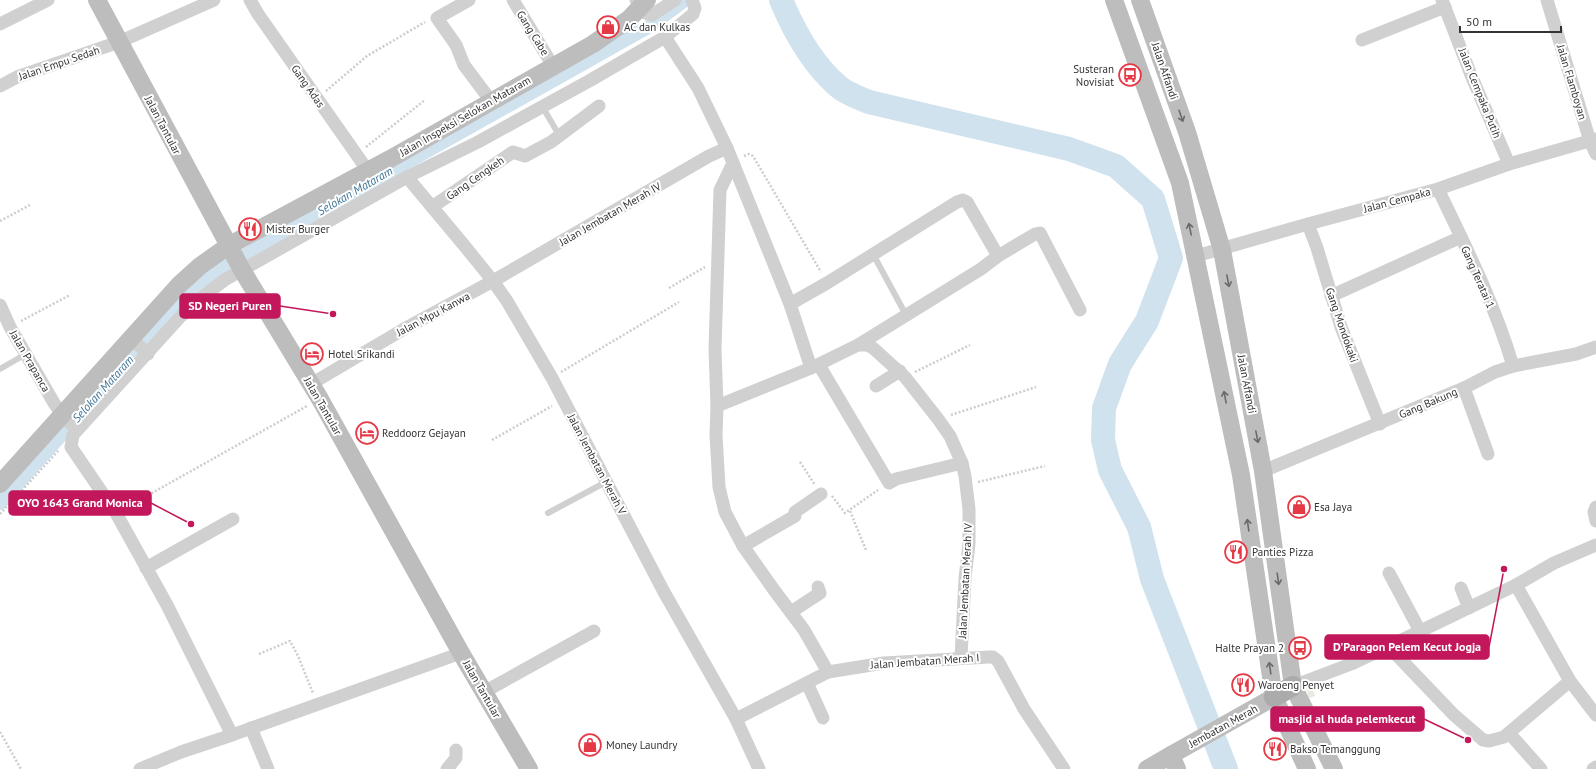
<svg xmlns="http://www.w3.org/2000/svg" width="1596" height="769" viewBox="0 0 1596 769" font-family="'PT Sans',sans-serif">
<rect width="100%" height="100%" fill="#fff"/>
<path fill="#e6ecdf" d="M1311,682L1315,696L1309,698L1305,683Z"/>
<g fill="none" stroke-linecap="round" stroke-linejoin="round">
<path stroke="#cfe2ee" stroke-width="14" d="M0,503L198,283L338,201L650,26L685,0"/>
<path stroke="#cfe2ee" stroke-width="24" d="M781,0C794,31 813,65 839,87C847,94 860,98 869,102L1069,149L1116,166L1153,199L1171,258L1147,321L1120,364L1104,408L1103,440L1110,470L1139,527L1152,579L1226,769"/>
<g stroke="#cdcdcd" stroke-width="2.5" stroke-dasharray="2 2" stroke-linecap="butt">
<path d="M326,91L367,56L425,22"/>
<path d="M366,147L425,100"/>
<path d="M744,156L749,154L753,156L821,272"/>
<path d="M0,221L30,205"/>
<path d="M669,288L705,267"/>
<path d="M21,321L70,295"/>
<path d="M561,372L679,302"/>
<path d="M915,372L970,345"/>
<path d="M951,415L1036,387"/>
<path d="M492,440L552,406"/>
<path d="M800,462L815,485"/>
<path d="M978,482L1045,466"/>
<path d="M832,496L845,513L878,490"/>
<path d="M127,507L307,406"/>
<path d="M850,511L866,550"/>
<path d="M0,514L59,450"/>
<path d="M259,654L290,641L298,656L313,693"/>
<path d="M0,732L21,769"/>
</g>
<g stroke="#d0d0d0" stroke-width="6">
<path d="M542,106L559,135"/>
<path d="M873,254L906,315"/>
<path d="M0,369L26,354"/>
<path d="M548,513L606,482"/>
</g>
<g stroke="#d0d0d0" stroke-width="13">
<path d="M250,0L258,14L368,171"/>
<path d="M469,0L437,18L456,45L464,65L491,101"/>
<path d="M513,0L553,66"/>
<path d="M636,0C639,8 644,14 652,15L675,0"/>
<path d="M1442,0L1471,75L1509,164"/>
<path d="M1547,0L1590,141L1596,154"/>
<path d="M0,24L48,0"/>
<path d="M665,37L698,88L727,148L790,304L811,368"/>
<path d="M1362,40L1445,7"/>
<path d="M0,86L17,77L119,42L214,0"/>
<path d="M733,163L720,190L715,349L717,406L716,435L719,487L725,512L743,546L774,590L804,630L828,672"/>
<path d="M407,177L463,244L493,281L507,301L552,378L664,592L736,719L759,769"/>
<path d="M1438,189C1466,247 1495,305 1513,366"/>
<path d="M432,207L513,152L525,156L551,142L599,106"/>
<path d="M1308,224L1317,248L1341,327L1380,424"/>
<path d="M998,256L1035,234L1040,233L1080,310"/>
<path d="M1196,256L1308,224L1438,189L1509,164L1596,139"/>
<path d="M1331,296L1461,237"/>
<path d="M790,304L827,283L957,202L963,200L967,202L998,256L981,269L858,345"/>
<path d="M0,305L10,327L54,403L62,415L77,430"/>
<path d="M131,338L148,354"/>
<path d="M819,365L889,483L896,479L962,463"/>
<path d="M311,384L404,329L493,281L709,156L727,148"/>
<path d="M876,386L900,371"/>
<path d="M1464,388L1488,454"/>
<path d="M717,406L811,368L858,345H867L873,348L905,377L938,419L950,436L962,463L965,476L969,509V544L965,578L961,658"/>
<path d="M1263,471L1464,388L1495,372L1513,366L1576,354L1596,347"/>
<path d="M1596,507L1594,512L1596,521"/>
<path d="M743,546L795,516V512L821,494"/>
<path d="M146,568L233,519"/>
<path d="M1389,573L1420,631"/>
<path d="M1516,585L1570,681L1596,715"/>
<path d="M1461,588L1469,608"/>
<path d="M791,612L820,593L818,587"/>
<path d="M1388,646L1454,715L1483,740L1489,741L1504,737L1570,681"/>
<path d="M807,683L823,718"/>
<path d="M1293,686L1351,664L1406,638L1516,585L1554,563L1596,545"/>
<path d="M484,692L594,631"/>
<path d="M736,719L828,672L884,663L989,657H993L998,661L1024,709L1064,769"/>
<path d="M251,728L268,769"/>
<path d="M1509,733L1541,769"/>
<path d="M232,735L167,605L116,513L71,447L73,435L181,316L206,294L226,279L407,177L478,142L589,81L665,37L693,14L695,8L692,0"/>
<path d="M140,769L181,752L232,735L461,653"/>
<path d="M447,769L456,758V750"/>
<path d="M1593,769L1596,767"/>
</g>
<g stroke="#bdbdbd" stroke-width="18">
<path d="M97,0L242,270L320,399L461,653L529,769"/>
<path d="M1114,0L1180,183L1241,475L1274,697L1307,769"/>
<path d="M1140,0L1187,132L1222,250L1263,471L1293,686L1334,769"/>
<path d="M0,484L179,285L200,266L228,246L390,159L593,44L629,19L647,0"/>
<path d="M1171,755L1274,697"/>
<path d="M1147,769L1171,755L1177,769"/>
</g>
<path stroke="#ababab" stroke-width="20" d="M1274,697L1293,686"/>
</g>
<defs><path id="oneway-shaft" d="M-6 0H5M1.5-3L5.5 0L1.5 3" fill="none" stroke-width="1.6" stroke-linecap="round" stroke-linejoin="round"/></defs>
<g stroke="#6a6a6a">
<use href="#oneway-shaft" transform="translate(1181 116) rotate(71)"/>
<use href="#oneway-shaft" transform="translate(1190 229) rotate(-102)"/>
<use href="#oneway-shaft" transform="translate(1228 281) rotate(79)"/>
<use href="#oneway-shaft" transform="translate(1225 397) rotate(-101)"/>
<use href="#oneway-shaft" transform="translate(1257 437) rotate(79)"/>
<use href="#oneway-shaft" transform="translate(1248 525) rotate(-98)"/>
<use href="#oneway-shaft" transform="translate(1278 579) rotate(82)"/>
<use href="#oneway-shaft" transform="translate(1270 668) rotate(-98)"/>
</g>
<defs>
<g id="shop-ring" transform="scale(1.15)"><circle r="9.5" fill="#fff" stroke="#e63946" stroke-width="1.5"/><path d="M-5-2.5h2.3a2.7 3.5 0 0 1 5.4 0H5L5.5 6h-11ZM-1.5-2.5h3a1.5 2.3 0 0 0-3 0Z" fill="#e63946"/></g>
<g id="bus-ring" transform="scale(1.15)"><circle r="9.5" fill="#fff" stroke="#e63946" stroke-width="1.5"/><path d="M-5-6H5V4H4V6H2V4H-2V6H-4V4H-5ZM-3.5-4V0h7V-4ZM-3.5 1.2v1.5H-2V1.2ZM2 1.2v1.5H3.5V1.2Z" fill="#e63946"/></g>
<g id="restaurant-ring" transform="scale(1.15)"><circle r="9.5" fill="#fff" stroke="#e63946" stroke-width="1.5"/><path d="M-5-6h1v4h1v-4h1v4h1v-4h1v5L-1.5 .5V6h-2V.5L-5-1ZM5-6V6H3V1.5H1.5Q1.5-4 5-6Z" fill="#e63946"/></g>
<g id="hotel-ring" transform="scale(1.15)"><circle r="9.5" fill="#fff" stroke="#e63946" stroke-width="1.5"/><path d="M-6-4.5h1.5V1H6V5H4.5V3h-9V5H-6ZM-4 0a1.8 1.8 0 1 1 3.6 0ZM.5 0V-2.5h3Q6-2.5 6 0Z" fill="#e63946"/></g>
</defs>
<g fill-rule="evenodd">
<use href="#shop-ring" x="608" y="27"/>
<use href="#bus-ring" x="1130" y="75"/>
<use href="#restaurant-ring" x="250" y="229"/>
<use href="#hotel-ring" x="312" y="354"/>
<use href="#hotel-ring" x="367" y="433"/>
<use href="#shop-ring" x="1299" y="507"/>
<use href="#restaurant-ring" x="1236" y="552"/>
<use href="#bus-ring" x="1300" y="648"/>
<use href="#restaurant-ring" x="1243" y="685"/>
<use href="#shop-ring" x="590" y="745"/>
<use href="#restaurant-ring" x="1275" y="749"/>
</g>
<g text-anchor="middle" stroke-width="4" stroke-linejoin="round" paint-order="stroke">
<g font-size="11" fill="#333" stroke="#fff" text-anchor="start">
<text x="624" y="31">AC dan Kulkas</text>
<text x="1114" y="73" text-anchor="end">Susteran<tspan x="1114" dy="13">Novisiat</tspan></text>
<text x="266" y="233">Mister Burger</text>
<text x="328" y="358">Hotel Srikandi</text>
<text x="382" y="437">Reddoorz Gejayan</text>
<text x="1314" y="511">Esa Jaya</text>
<text x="1252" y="556">Panties Pizza</text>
<text x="1284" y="652" text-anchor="end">Halte Prayan 2</text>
<text x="1258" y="689">Waroeng Penyet</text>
<text x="606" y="749">Money Laundry</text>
<text x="1290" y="753">Bakso Temanggung</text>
</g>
<g font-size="11" fill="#333" stroke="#fff">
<text transform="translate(533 33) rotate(58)" y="4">Gang Cabe</text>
<text transform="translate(59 63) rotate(-19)" y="4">Jalan Empu Sedah</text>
<text transform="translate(1165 71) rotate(71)" y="4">Jalan Affandi</text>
<text transform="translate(1572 82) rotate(73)" y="4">Jalan Flamboyan</text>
<text transform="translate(308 86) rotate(55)" y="4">Gang Adas</text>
<text transform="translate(1480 93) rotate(68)" y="4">Jalan Cempaka Putih</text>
<text transform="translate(465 116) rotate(-30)" y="4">Jalan Inspeksi Selokan Mataram</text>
<text transform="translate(163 125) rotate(62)" y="4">Jalan Tantular</text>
<text transform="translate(475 178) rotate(-35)" y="4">Gang Cengkeh</text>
<text transform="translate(1397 200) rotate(-15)" y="4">Jalan Cempaka</text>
<text transform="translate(610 214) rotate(-30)" y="4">Jalan Jembatan Merah IV</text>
<text transform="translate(1478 277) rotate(66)" y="4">Gang Teratai 1</text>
<text transform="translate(433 314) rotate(-28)" y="4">Jalan Mpu Kanwa</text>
<text transform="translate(1342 325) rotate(71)" y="4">Gang Mondokaki</text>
<text transform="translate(30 361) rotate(60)" y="4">Jalan Prapanca</text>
<text transform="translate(1247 384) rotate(79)" y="4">Jalan Affandi</text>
<text transform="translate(1428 403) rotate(-23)" y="4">Gang Bakung</text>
<text transform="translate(323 406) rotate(60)" y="4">Jalan Tantular</text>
<text transform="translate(597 464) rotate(62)" y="4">Jalan Jembatan Merah V</text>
<text transform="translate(965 581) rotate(-87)" y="4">Jalan Jembatan Merah IV</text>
<text transform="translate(925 661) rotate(-4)" y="4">Jalan Jembatan Merah I</text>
<text transform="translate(482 689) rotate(60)" y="4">Jalan Tantular</text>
<text transform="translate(1223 726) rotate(-29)" y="4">Jembatan Merah</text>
</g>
<g font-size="12" font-style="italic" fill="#3f7597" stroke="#fff">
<text transform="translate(355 191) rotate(-30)" y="4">Selokan Mataram</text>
<text transform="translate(103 389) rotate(-48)" y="4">Selokan Mataram</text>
</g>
</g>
<path fill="none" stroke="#c2185b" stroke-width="1.5" d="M333 314L280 306M191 524L151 503M1504 569L1489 647M1468 740L1424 719"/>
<g fill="#c2185b" stroke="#fff" stroke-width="1.5">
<circle cx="333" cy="314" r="4"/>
<circle cx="191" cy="524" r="4"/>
<circle cx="1504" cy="569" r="4"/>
<circle cx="1468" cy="740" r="4"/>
</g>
<g fill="#c2185b" stroke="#c2185b" stroke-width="1.5">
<rect x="180" y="294" width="100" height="24" rx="4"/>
<rect x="9" y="491" width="142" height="24" rx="4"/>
<rect x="1325" y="635" width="164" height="24" rx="4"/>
<rect x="1271" y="707" width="153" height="24" rx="4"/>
</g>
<g font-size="12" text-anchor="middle" font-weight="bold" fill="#fff">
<text x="230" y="310">SD Negeri Puren</text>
<text x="80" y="507">OYO 1643 Grand Monica</text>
<text x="1407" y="651">D'Paragon Pelem Kecut Jogja</text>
<text x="1347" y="723">masjid al huda pelemkecut</text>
</g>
<path d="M1460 26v6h101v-6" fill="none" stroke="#333333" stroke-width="2"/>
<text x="1466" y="26" font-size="12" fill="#333333" stroke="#ffffff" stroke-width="3" paint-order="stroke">50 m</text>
</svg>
